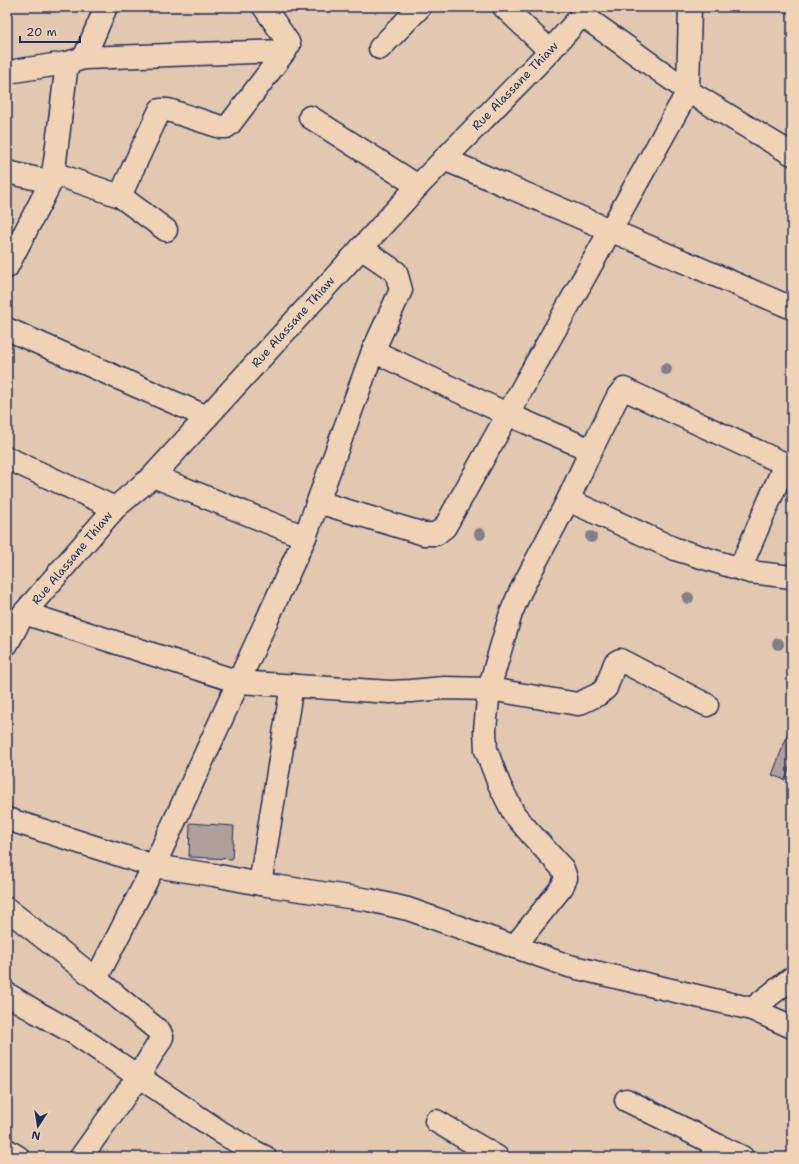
<svg xmlns="http://www.w3.org/2000/svg" width="799" height="1164" viewBox="0 0 799 1164" font-family="'Shantell Sans',sans-serif">
<rect width="100%" height="100%" fill="#e3c8b1"/>
<filter id="ink" filterUnits="userSpaceOnUse"><feTurbulence type="fractalNoise" baseFrequency=".025" numOctaves="2"/><feDisplacementMap in="SourceGraphic" scale="8" xChannelSelector="R" yChannelSelector="G"/><feConvolveMatrix kernelMatrix="1 2 1 2 8 2 1 2 1" color-interpolation-filters="sRGB"/></filter>
<g filter="url(#ink)">
<g fill="#ae9f9b" stroke="#1b2f5e">
<path d="M790,728L792,729V760L785,780L772,775Z"/>
<path d="M190,823L234,826L232,859L189,857Z"/>
</g>
<g fill="none" stroke-linecap="round" stroke-linejoin="round">
<g stroke="#1b2f5e" stroke-width="25">
<g id="minor">
<path d="M504,7L550,51"/>
<path d="M582,15L688,91L792,154"/>
<path d="M380,48L420,7"/>
<path d="M84,58L106,7"/>
<path d="M7,72L67,63L84,58L285,51L289,45L288,42L264,7"/>
<path d="M310,117L418,186"/>
<path d="M444,159L792,308"/>
<path d="M7,172L51,182"/>
<path d="M53,173L120,196L166,230"/>
<path d="M120,196L160,110H168L221,127H226L230,124L285,51"/>
<path d="M7,267L51,182L55,161L67,63"/>
<path d="M7,329L207,417"/>
<path d="M373,351L507,414L591,450"/>
<path d="M7,458L115,508"/>
<path d="M153,476L305,537"/>
<path d="M568,500L675,549L750,572L792,577"/>
<path d="M318,502L424,534H436L445,527L688,91L690,7"/>
<path d="M24,613L239,682L390,692L411,691L444,688L489,689L578,704L599,694L606,688L615,663L620,660L707,705"/>
<path d="M7,644L24,613L115,508L153,476L418,186L550,51L589,7"/>
<path d="M7,819L154,866L214,875L260,884L369,900L408,909L569,966L752,1009L792,1027"/>
<path d="M260,884L292,685"/>
<path d="M7,909L96,979L160,1032L162,1037L160,1041L138,1077L81,1157"/>
<path d="M514,947L562,887L566,878L563,869L531,834L514,814L499,784L486,750L485,730L489,689L511,613L520,592L568,500L591,450L618,396L624,389L785,464L740,569"/>
<path d="M96,979L154,866L305,537L373,351L401,290L396,272L361,248"/>
<path d="M7,994L38,1013L74,1033L222,1133L253,1151L265,1157"/>
<path d="M752,1009L792,978"/>
<path d="M626,1100L719,1146"/>
<path d="M436,1121L497,1157"/>
<path d="M7,1150L18,1157"/>
<path d="M711,1157L719,1146L742,1157"/>
</g>
</g>
<use href="#minor" stroke="#f0d2b6" stroke-width="22"/>
</g>
<g fill="#837e89">
<circle cx="666" cy="369" r="6"/>
<circle cx="480" cy="534" r="6"/>
<circle cx="591" cy="537" r="6"/>
<circle cx="688" cy="598" r="6"/>
<circle cx="778" cy="644" r="6"/>
</g>
</g>
<g text-anchor="middle" stroke-width="3" stroke-linejoin="round" paint-order="stroke">
<g font-size="12" fill="#1b2f5e" stroke="#f0d2b6">
<text transform="translate(515 86) rotate(-46)" y="4">Rue Alassane Thiaw</text>
<text transform="translate(293 322) rotate(-48)" y="4">Rue Alassane Thiaw</text>
<text transform="translate(72 558) rotate(-50)" y="4">Rue Alassane Thiaw</text>
</g>
</g>
<rect width="799" height="1164" fill="none" stroke="#f0d2b6" stroke-width="24"/>
<rect x="12" y="12" width="775" height="1140" fill="none" stroke="#1b2f5e" stroke-width="1.5" filter="url(#ink)"/>
<g transform="translate(38 1126) rotate(192)" stroke="#f0d2b6" stroke-width="3" paint-order="stroke">
<path d="M0-3L7 15L0 10L-7 15Z" fill="#1b2f5e"/>
<text y="-6" font-size="11" font-weight="bold" text-anchor="middle" fill="#1b2f5e">N</text>
</g>
<path d="M20 36v6h60v-6" fill="none" stroke="#1b2f5e" stroke-width="2"/>
<text x="26" y="36" font-size="12" fill="#1b2f5e" stroke="#f0d2b6" stroke-width="3" paint-order="stroke">20 m</text>
</svg>
